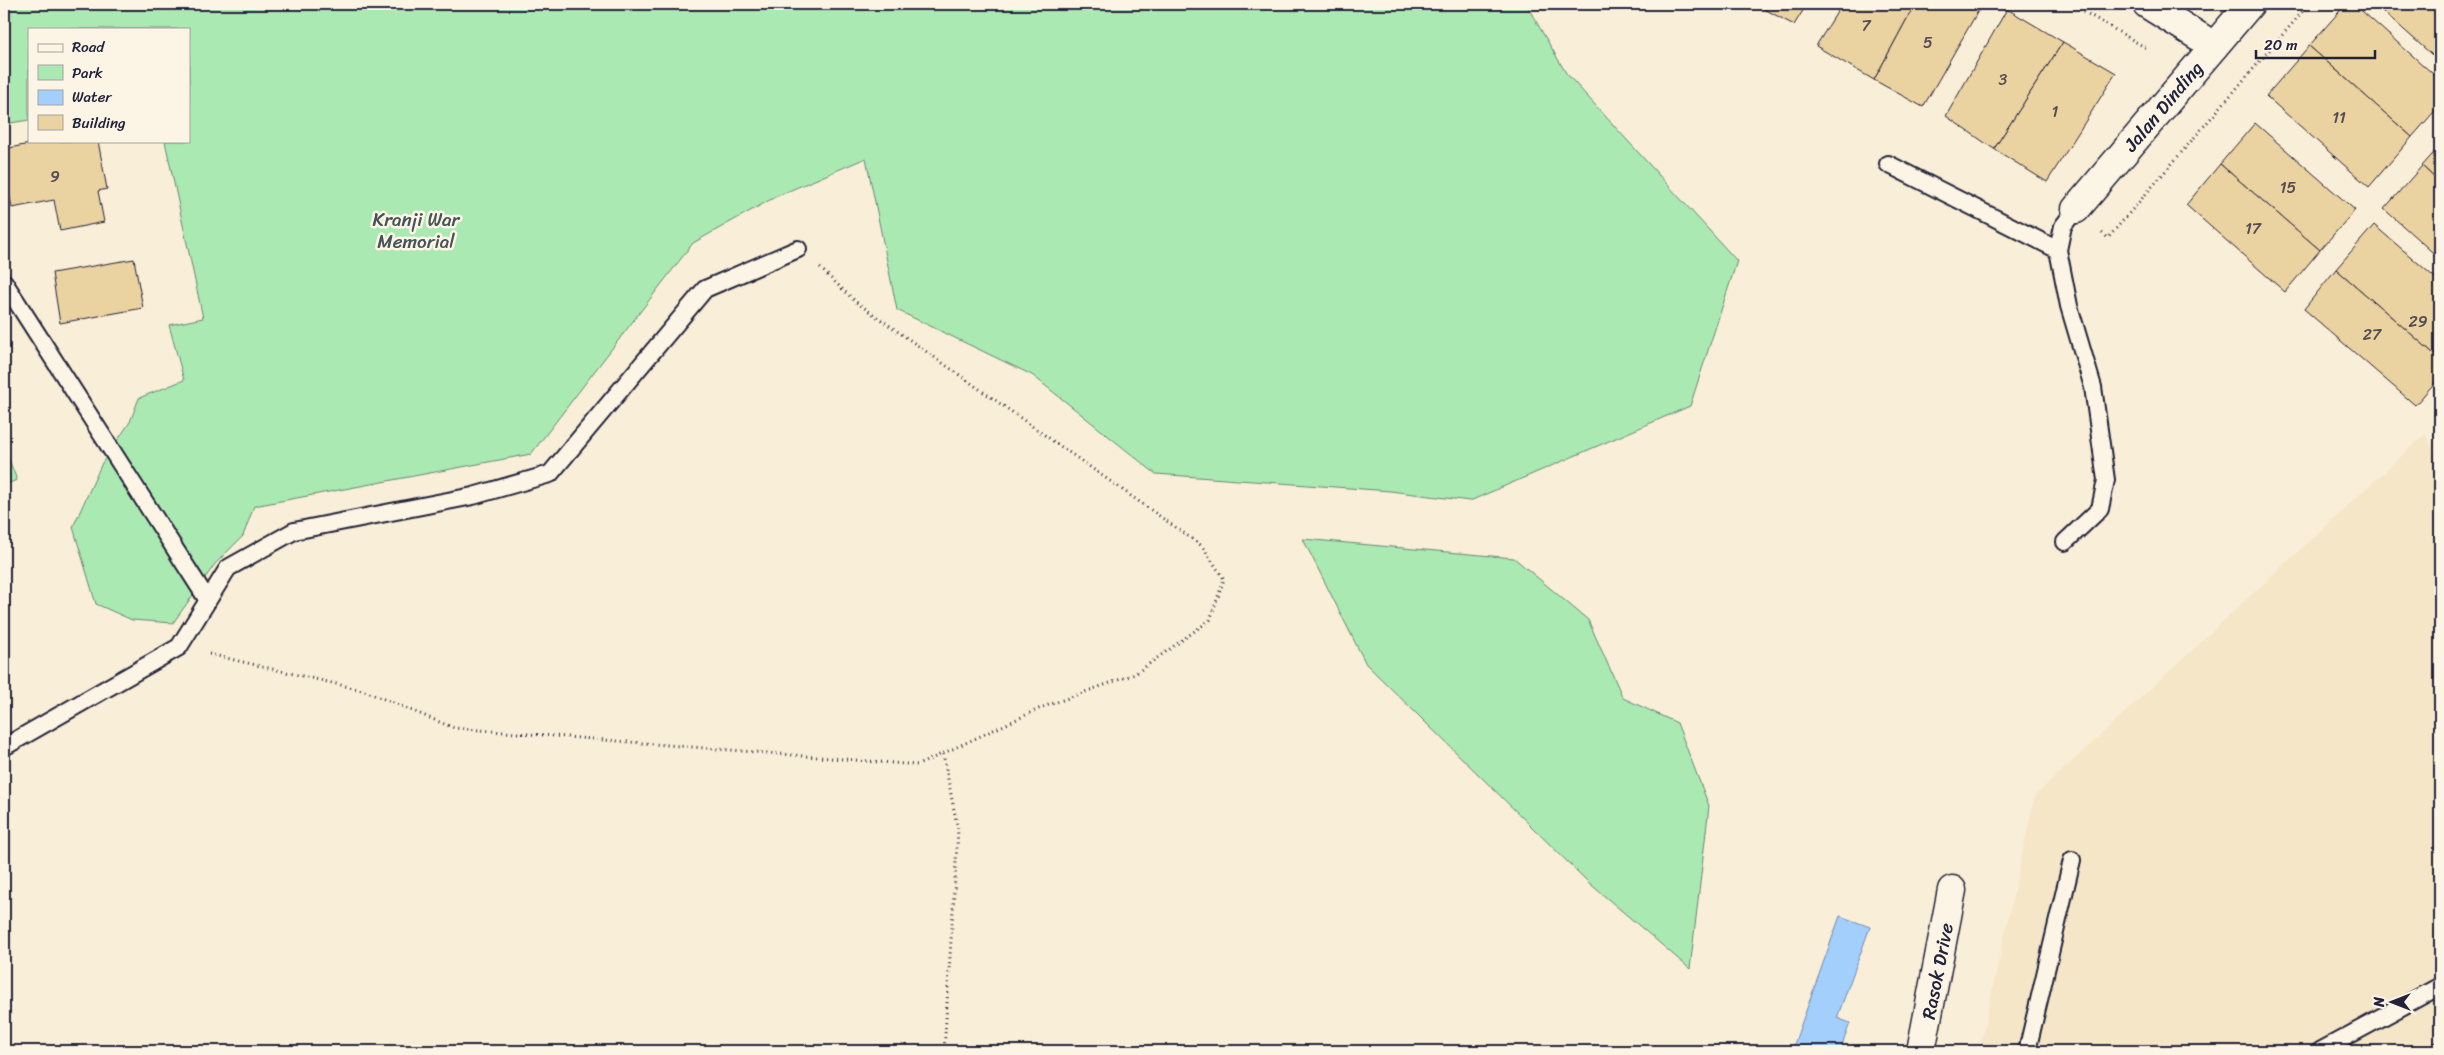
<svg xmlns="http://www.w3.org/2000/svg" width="2444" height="1055" viewBox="0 0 2444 1055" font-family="Sriracha,sans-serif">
<rect width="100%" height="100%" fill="#f9eed7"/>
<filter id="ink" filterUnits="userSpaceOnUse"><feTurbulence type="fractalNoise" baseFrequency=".02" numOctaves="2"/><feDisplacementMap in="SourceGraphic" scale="10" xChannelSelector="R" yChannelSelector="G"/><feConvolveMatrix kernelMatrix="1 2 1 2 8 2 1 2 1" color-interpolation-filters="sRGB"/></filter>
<g filter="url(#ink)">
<path fill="#f5e6c7" d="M2425,434L2440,461V1051H1979L2035,796Z"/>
<g fill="#aaeab2" stroke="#668676">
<path d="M4,4H1526L1566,73L1737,261L1690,406L1470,501L1390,491L1156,474L1032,375L897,310L866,158L777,196L693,243L531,454L254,506L243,536L215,564L173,623L132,620L96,604L73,527L102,463L130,422L139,398L184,380L169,325L203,318L165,141H189V29H29V120L4,124Z"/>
<path d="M4,447L17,480L4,485Z"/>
<path d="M1303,539L1514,558L1588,620L1623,698L1677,723L1709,806L1690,969L1588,882L1366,664Z"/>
</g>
<path fill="#a3cffd" stroke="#6f8aaf" d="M1840,916L1870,927L1837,1018L1850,1023L1840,1051H1796L1792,1050Z"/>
<g fill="#ebd2a1" stroke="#22223b">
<path d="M1755,4H1807L1794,25Z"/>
<path d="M1842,4H1915L1874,80L1816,46Z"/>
<path d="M1915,4H1982L1923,107L1874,80Z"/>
<path d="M2346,4H2354L2440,80V105L2412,137L2309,46Z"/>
<path d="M2375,4H2440V62Z"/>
<path d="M2007,9L2063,42L1994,149L1946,116Z"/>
<path d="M2063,42L2116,73L2047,182L1994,149Z"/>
<path d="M2309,46L2412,137L2369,187L2266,96Z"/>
<path d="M2255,123L2355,210L2320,250L2220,164Z"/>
<path d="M45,141H98L107,189L98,191L104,222L60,231L54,200L12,208L4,163V149Z"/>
<path d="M2440,146V183L2422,166Z"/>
<path d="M2220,164L2320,250L2285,292L2186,205Z"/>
<path d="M2422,166L2440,183V259L2384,209Z"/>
<path d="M2374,225L2440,282V359L2336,269Z"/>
<path d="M134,259L143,308L60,323L52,273Z"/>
<path d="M2336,269L2440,359V377L2415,405L2304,309Z"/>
<path d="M2440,1040V1051H2420Z"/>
</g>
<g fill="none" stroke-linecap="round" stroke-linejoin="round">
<g stroke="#22223b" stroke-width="20">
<g id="lane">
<path d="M1888,164L2058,250"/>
<path d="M4,282L207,599"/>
<path d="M2065,542L2100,509L2106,480L2093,387L2069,306L2058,250L2063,226L2076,209"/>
<path d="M4,747L179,647L228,568L294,531L473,496L550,474L705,289L798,249"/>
<path d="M2027,1051L2072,860"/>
<path d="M2320,1051L2440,986"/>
</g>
</g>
<g stroke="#22223b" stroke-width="31">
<g id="street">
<path d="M2147,4L2214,46"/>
<path d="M2076,209L2250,4"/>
<path d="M1921,1051L1952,890"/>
</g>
</g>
<g stroke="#22223b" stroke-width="3" stroke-dasharray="1 4" stroke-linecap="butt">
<path d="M2071,4L2148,49"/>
<path d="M2102,233L2108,238L2309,4"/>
<path d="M209,654L362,690L454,728L918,765L1043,707L1135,674L1210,620L1224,579L1202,546L856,302L820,268"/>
<path d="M943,754L958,830L944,1051"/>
</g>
<use href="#lane" stroke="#fcf5e5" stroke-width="16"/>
<use href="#street" stroke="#fcf5e5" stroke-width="28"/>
</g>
</g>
<g text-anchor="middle" stroke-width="5" stroke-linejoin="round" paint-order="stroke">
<g font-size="16" fill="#544e54">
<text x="1866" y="31">7</text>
<text x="1928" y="48">5</text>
<text x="2003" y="85">3</text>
<text x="2055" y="117">1</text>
<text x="2339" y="123">11</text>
<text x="55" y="182">9</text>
<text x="2288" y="193">15</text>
<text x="2253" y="234">17</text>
<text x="2418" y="327">29</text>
<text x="2372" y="340">27</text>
</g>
<g font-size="19" fill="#22223b" stroke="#fcf5e5">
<text transform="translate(2163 106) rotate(-50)" y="7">Jalan Dinding</text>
<text transform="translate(1937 971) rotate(-79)" y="7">Rasok Drive</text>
</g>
<g font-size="19" fill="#445459" stroke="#fcf5e5">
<text x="416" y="226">Kranji War<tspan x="416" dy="22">Memorial</tspan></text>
</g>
</g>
<rect width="2444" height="1055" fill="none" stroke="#fcf5e5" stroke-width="20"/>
<rect x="10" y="10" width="2424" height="1035" fill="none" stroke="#22223b" stroke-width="2" filter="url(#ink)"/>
<rect x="28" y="28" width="162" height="115" fill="#fcf5e5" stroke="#a5a1a1"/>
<rect x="38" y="44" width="25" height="8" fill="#fcf5e5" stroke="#a5a1a1"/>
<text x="72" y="52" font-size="15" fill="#22223b">Road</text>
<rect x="38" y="65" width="25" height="15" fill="#aaeab2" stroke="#a5a1a1"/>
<text x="72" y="78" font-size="15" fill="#22223b">Park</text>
<rect x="38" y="90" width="25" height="15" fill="#a3cffd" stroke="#a5a1a1"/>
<text x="72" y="102" font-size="15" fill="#22223b">Water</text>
<rect x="38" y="115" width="25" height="15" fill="#ebd2a1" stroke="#a5a1a1"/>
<text x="72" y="128" font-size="15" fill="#22223b">Building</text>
<g transform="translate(2392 1002) rotate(270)" stroke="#fcf5e5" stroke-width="4" paint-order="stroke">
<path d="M0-4L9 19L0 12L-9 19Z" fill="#22223b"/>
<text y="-8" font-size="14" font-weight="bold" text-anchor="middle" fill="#22223b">N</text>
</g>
<path d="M2256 50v8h119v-8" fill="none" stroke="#22223b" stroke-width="2.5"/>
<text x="2264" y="50" font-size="15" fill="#22223b" stroke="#fcf5e5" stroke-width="4" paint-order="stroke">20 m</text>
</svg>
